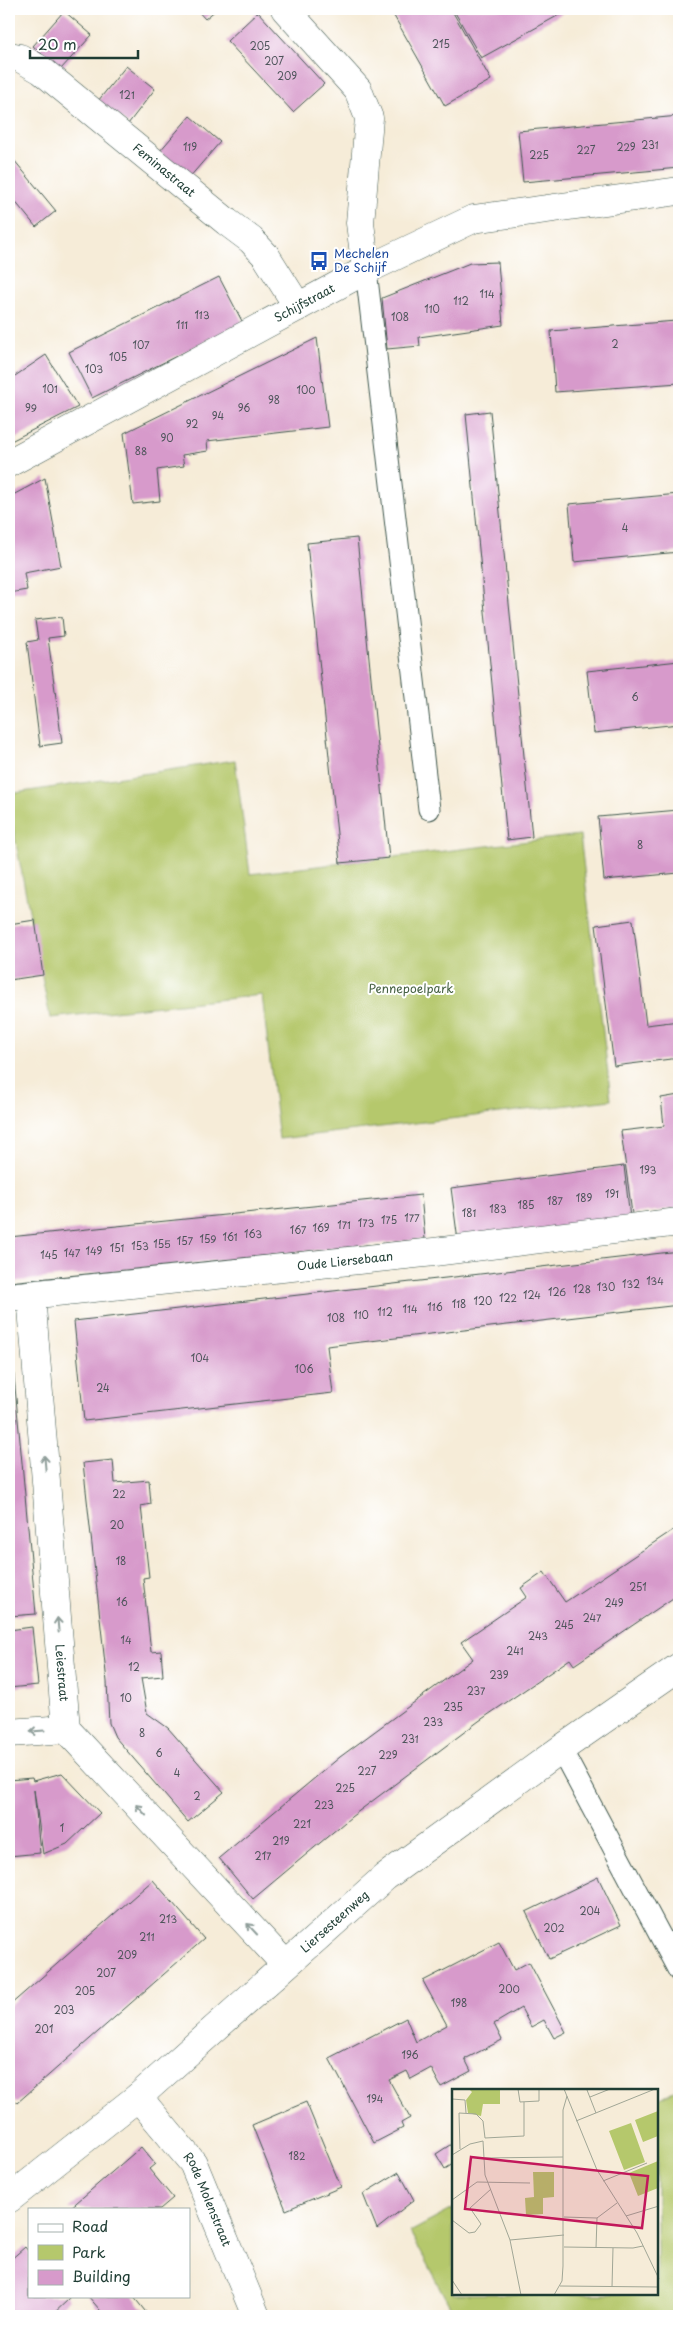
<svg xmlns="http://www.w3.org/2000/svg" width="688" height="2325" viewBox="0 0 688 2325" font-family="'Playpen Sans',sans-serif">
<rect width="100%" height="100%" fill="#fff"/>
<filter id="ink" filterUnits="userSpaceOnUse"><feTurbulence type="fractalNoise" baseFrequency=".02" numOctaves="2"/><feDisplacementMap in="SourceGraphic" scale="10" xChannelSelector="R" yChannelSelector="G"/><feConvolveMatrix kernelMatrix="1 2 1 2 8 2 1 2 1" color-interpolation-filters="sRGB"/></filter>
<filter id="wash" filterUnits="userSpaceOnUse"><feTurbulence type="fractalNoise" baseFrequency=".0096" numOctaves="4" result="noise"/><feDisplacementMap in="SourceGraphic" scale="20" xChannelSelector="R" yChannelSelector="G"/><feGaussianBlur stdDeviation="1.12" result="paint"/><feColorMatrix in="noise" values="0 0 0 0 0 0 0 0 0 0 0 0 0 0 0 0 0 1.4 0 .05"/><feComposite in="paint" operator="in"/></filter>
<g filter="url(#wash)">
<rect width="100%" height="100%" fill="#f6ecd8"/>
<g fill="#b5c86c" stroke="#6a8250">
<path d="M235,760L250,874L580,835L611,1100L279,1139L262,995L50,1018L9,807V794Z"/>
<path d="M679,2088V2316H455L410,2232L453,2209V2294H657V2100Z"/>
</g>
<g id="blocks">
<g fill="#d79acb">
<path d="M196,9H217L205,19Z"/>
<path d="M390,9H451L491,80L445,106Z"/>
<path d="M453,9H570L481,58Z"/>
<path d="M64,11L92,35L60,70L33,46Z"/>
<path d="M258,12L324,84L293,112L227,41Z"/>
<path d="M126,66L155,89L128,124L98,101Z"/>
<path d="M190,116L220,142L189,178L159,152Z"/>
<path d="M679,116V168L523,182L518,131Z"/>
<path d="M9,154L56,211L36,227L9,194Z"/>
<path d="M498,262L503,325L419,337L420,346L387,349L382,298L470,263Z"/>
<path d="M219,277L243,323L92,398L69,352Z"/>
<path d="M676,321L679,383L555,392L551,331Z"/>
<path d="M317,338L328,427L207,441L208,451L182,455L184,466L157,470L160,501L133,504L124,433Z"/>
<path d="M46,355L78,407L9,442V380Z"/>
<path d="M490,411L532,837L507,840L466,414Z"/>
<path d="M45,478L61,566L24,573L27,590L9,593V497Z"/>
<path d="M679,494V552L574,562L569,504Z"/>
<path d="M357,538L389,858L340,863L307,543Z"/>
<path d="M62,617L64,636L48,638L62,743L40,746L27,642L38,640L35,620Z"/>
<path d="M679,661V724L594,733L587,671Z"/>
<path d="M679,810V873L604,880L598,817Z"/>
<path d="M35,920L43,975L9,980V924Z"/>
<path d="M633,920L646,1025L679,1021V1058L614,1066L596,925Z"/>
<path d="M679,1095V1208L632,1214L621,1131L664,1126L661,1098Z"/>
<path d="M624,1166L630,1218L458,1241L451,1188Z"/>
<path d="M421,1195L425,1239L9,1282V1237Z"/>
<path d="M679,1251V1305L327,1346L333,1393L84,1421L74,1321Z"/>
<path d="M9,1344H11L36,1614L10,1616Z"/>
<path d="M113,1460L115,1483L149,1480L151,1504L141,1506L149,1577L143,1578L151,1652L161,1651L163,1676L141,1678L147,1713L168,1728L224,1792L188,1822L115,1737L109,1723L107,1682L83,1463Z"/>
<path d="M679,1526V1594L574,1665L570,1659L479,1721L351,1817L253,1899L219,1858L340,1757L473,1659L461,1642L527,1597L521,1588L544,1572L565,1602Z"/>
<path d="M32,1627L38,1685L9,1688V1630Z"/>
<path d="M62,1773L100,1813L67,1844L43,1854L34,1790L40,1853L9,1856V1780L32,1778L33,1781Z"/>
<path d="M598,1877L621,1925L549,1959L526,1912Z"/>
<path d="M153,1880L204,1939L17,2103L9,2094V2006Z"/>
<path d="M499,1942L514,1970L529,1962L566,2032L554,2038L544,2020L531,2027L521,2008L494,2024L502,2040L465,2059L471,2071L441,2087L431,2068L411,2079L407,2071L389,2080L410,2118L401,2123L403,2128L374,2143L329,2058L406,2018L416,2042L447,2025L423,1981Z"/>
<path d="M306,2102L341,2187L286,2210L252,2125Z"/>
<path d="M453,2143V2164L445,2169L436,2154Z"/>
<path d="M141,2147L155,2164L149,2169L173,2198L160,2209H69Z"/>
<path d="M399,2172L414,2200L377,2229L363,2194Z"/>
<path d="M25,2247L29,2252V2296H67L69,2299L51,2316H9V2261Z"/>
<path d="M88,2296H133L149,2316H105Z"/>
</g>
</g>
</g>
<g filter="url(#ink)">
<use href="#blocks" fill-opacity="0" stroke="#3f574d" stroke-width="1"/>
<g fill="none" stroke-linecap="round" stroke-linejoin="round">
<g stroke="#3f574d" stroke-width="23">
<g id="service">
<path d="M366,270L429,809"/>
<path d="M561,1749L679,1971"/>
</g>
</g>
<g stroke="#3f574d" stroke-width="29">
<g id="minor">
<path d="M285,9L358,90L369,118L360,223L366,270"/>
<path id="s1" d="M9,56L20,58L41,70L227,222L251,240L266,256L298,307"/>
<path id="s2" d="M9,463L366,270L473,219L679,191"/>
<path id="s3" d="M31,1295L66,1729L285,1964"/>
<path id="s4" d="M9,1297L434,1252L679,1222"/>
<path d="M9,1733L66,1729"/>
<path id="s5" d="M138,2097L193,2163L256,2316"/>
</g>
</g>
<g stroke="#3f574d" stroke-width="29">
<g id="secondary">
<path id="s6" d="M9,2199L138,2097L385,1877L561,1749L679,1667"/>
</g>
</g>
<use href="#service" stroke="#fff" stroke-width="21"/>
<use href="#minor" stroke="#fff" stroke-width="28"/>
<use href="#secondary" stroke="#fff" stroke-width="28"/>
</g>
<defs><path id="oneway-shaft" d="M-6 0H5M1.5-3L5.5 0L1.5 3" fill="none" stroke-width="1.6" stroke-linecap="round" stroke-linejoin="round" transform="scale(1.25)"/></defs>
<g stroke="#8f9e9a">
<use href="#oneway-shaft" transform="translate(45 1463) rotate(-95)"/>
<use href="#oneway-shaft" transform="translate(58 1625) rotate(-95)"/>
<use href="#oneway-shaft" transform="translate(37 1731) rotate(176)"/>
<use href="#oneway-shaft" transform="translate(141 1810) rotate(-133)"/>
<use href="#oneway-shaft" transform="translate(252 1929) rotate(-133)"/>
</g>
</g>
<defs>
<g id="bus-bare" transform="scale(1.5)"><path d="M-5-6H5V4H4V6H2V4H-2V6H-4V4H-5ZM-3.5-4V0h7V-4ZM-3.5 1.2v1.5H-2V1.2ZM2 1.2v1.5H3.5V1.2Z" fill="#1a4fb4" stroke="#fff" stroke-width="2.5" paint-order="stroke"/></g>
</defs>
<g fill-rule="evenodd">
<use href="#bus-bare" x="319" y="261"/>
</g>
<g text-anchor="middle" stroke-width="4" stroke-linejoin="round" paint-order="stroke">
<g font-size="10" fill="#4d545a">
<text x="441" y="48">215</text>
<text x="260" y="50">205</text>
<text x="274" y="65">207</text>
<text x="287" y="80">209</text>
<text x="127" y="99">121</text>
<text x="650" y="149">231</text>
<text x="190" y="151">119</text>
<text x="626" y="151">229</text>
<text x="586" y="154">227</text>
<text x="539" y="159">225</text>
<text x="487" y="298">114</text>
<text x="461" y="305">112</text>
<text x="432" y="313">110</text>
<text x="202" y="319">113</text>
<text x="400" y="321">108</text>
<text x="182" y="329">111</text>
<text x="615" y="348">2</text>
<text x="141" y="349">107</text>
<text x="118" y="361">105</text>
<text x="94" y="373">103</text>
<text x="50" y="393">101</text>
<text x="306" y="394">100</text>
<text x="274" y="404">98</text>
<text x="31" y="412">99</text>
<text x="244" y="412">96</text>
<text x="218" y="420">94</text>
<text x="192" y="428">92</text>
<text x="167" y="442">90</text>
<text x="141" y="455">88</text>
<text x="625" y="532">4</text>
<text x="635" y="701">6</text>
<text x="640" y="849">8</text>
<text x="648" y="1174">193</text>
<text x="612" y="1198">191</text>
<text x="584" y="1202">189</text>
<text x="555" y="1205">187</text>
<text x="526" y="1209">185</text>
<text x="498" y="1213">183</text>
<text x="469" y="1217">181</text>
<text x="412" y="1222">177</text>
<text x="389" y="1224">175</text>
<text x="366" y="1227">173</text>
<text x="344" y="1229">171</text>
<text x="321" y="1232">169</text>
<text x="298" y="1234">167</text>
<text x="253" y="1238">163</text>
<text x="230" y="1241">161</text>
<text x="208" y="1243">159</text>
<text x="185" y="1245">157</text>
<text x="162" y="1248">155</text>
<text x="140" y="1250">153</text>
<text x="117" y="1252">151</text>
<text x="94" y="1255">149</text>
<text x="72" y="1257">147</text>
<text x="49" y="1259">145</text>
<text x="655" y="1285">134</text>
<text x="631" y="1288">132</text>
<text x="606" y="1291">130</text>
<text x="582" y="1293">128</text>
<text x="557" y="1296">126</text>
<text x="532" y="1299">124</text>
<text x="508" y="1302">122</text>
<text x="483" y="1305">120</text>
<text x="459" y="1308">118</text>
<text x="435" y="1311">116</text>
<text x="410" y="1313">114</text>
<text x="385" y="1316">112</text>
<text x="361" y="1319">110</text>
<text x="336" y="1322">108</text>
<text x="200" y="1362">104</text>
<text x="304" y="1373">106</text>
<text x="103" y="1392">24</text>
<text x="119" y="1498">22</text>
<text x="117" y="1529">20</text>
<text x="121" y="1565">18</text>
<text x="638" y="1591">251</text>
<text x="122" y="1606">16</text>
<text x="614" y="1607">249</text>
<text x="592" y="1622">247</text>
<text x="564" y="1629">245</text>
<text x="538" y="1640">243</text>
<text x="126" y="1644">14</text>
<text x="515" y="1655">241</text>
<text x="134" y="1671">12</text>
<text x="499" y="1679">239</text>
<text x="476" y="1695">237</text>
<text x="126" y="1702">10</text>
<text x="453" y="1711">235</text>
<text x="433" y="1726">233</text>
<text x="142" y="1737">8</text>
<text x="410" y="1743">231</text>
<text x="159" y="1757">6</text>
<text x="388" y="1759">229</text>
<text x="367" y="1775">227</text>
<text x="177" y="1777">4</text>
<text x="345" y="1792">225</text>
<text x="197" y="1800">2</text>
<text x="324" y="1809">223</text>
<text x="302" y="1828">221</text>
<text x="62" y="1832">1</text>
<text x="281" y="1845">219</text>
<text x="263" y="1860">217</text>
<text x="590" y="1915">204</text>
<text x="168" y="1923">213</text>
<text x="554" y="1932">202</text>
<text x="147" y="1941">211</text>
<text x="127" y="1959">209</text>
<text x="106" y="1977">207</text>
<text x="509" y="1993">200</text>
<text x="85" y="1995">205</text>
<text x="459" y="2007">198</text>
<text x="64" y="2014">203</text>
<text x="44" y="2033">201</text>
<text x="410" y="2059">196</text>
<text x="375" y="2103">194</text>
<text x="297" y="2160">182</text>
</g>
<g font-size="12" fill="#1f3d34" stroke="#fff">
<text dy="4" stroke="none"><textPath href="#s1" startOffset="194">Feminastraat</textPath></text>
<text dy="4" stroke="none"><textPath href="#s2" startOffset="336">Schijfstraat</textPath></text>
<text dy="4" stroke="none"><textPath href="#s4" startOffset="338">Oude Liersebaan</textPath></text>
<text dy="4" stroke="none"><textPath href="#s3" startOffset="379">Leiestraat</textPath></text>
<text dy="4" stroke="none"><textPath href="#s6" startOffset="428">Liersesteenweg</textPath></text>
<text dy="4" stroke="none"><textPath href="#s5" startOffset="125">Rode Molenstraat</textPath></text>
</g>
<g font-size="12" fill="#164399" stroke="#fff" text-anchor="start">
<text x="334" y="258">Mechelen<tspan x="334" dy="14">De Schijf</tspan></text>
</g>
<g font-size="12" fill="#446042" stroke="#fff">
<text x="411" y="993">Pennepoelpark</text>
</g>
</g>
<g transform="translate(452 2089)">
<rect width="206" height="206" fill="#f6ecd8"/>
<path d="M17,0H48V15H31L29,27L16,24L14,11L20,3ZM206,22V47L191,53L183,31ZM179,34L193,73L172,81L157,42ZM206,72V99L186,107L177,84ZM81,83H102V108L91,109V125L74,126L73,109L82,108Z" fill="#b5c86c"/>
<path fill="none" stroke="#a0a696" stroke-width="1" d="M66,0L68,13L87,12V0M112,0L145,81L185,144L207,190M135,1L144,24M138,8L158,0M0,10L13,11L14,24M124,32L203,0M31,52L33,86L58,151L69,206M8,60L7,24L24,25L31,32L33,49L72,47V13M0,66L18,55L31,52M33,69L111,68M151,92L195,74M0,111L25,93L78,94M174,127L207,117M112,128L145,129L165,114M0,131L17,144L23,143L29,135L18,119L39,100M58,151L112,146M112,158L181,159L191,157M144,159L145,129M0,191L10,206M108,197L207,198M160,198L161,159M102,206L110,192L111,177V21L115,7"/>
<path fill="#c2185b" fill-opacity="0.15" stroke="#c2185b" stroke-width="2.5" d="M19,68L196,87L190,139L13,120Z"/>
<rect width="206" height="206" fill="none" stroke="#1f3d34" stroke-width="2.5"/>
</g>
<rect width="688" height="2325" fill="none" stroke="#fff" stroke-width="30"/>
<rect x="28" y="2208" width="162" height="90" fill="#ffffff" stroke="#a5b1ae"/>
<rect x="38" y="2224" width="25" height="8" fill="#ffffff" stroke="#a5b1ae"/>
<text x="72" y="2232" font-size="15" fill="#1f3d34">Road</text>
<rect x="38" y="2245" width="25" height="15" fill="#b5c86c" stroke="#a5b1ae"/>
<text x="72" y="2258" font-size="15" fill="#1f3d34">Park</text>
<rect x="38" y="2270" width="25" height="15" fill="#d79acb" stroke="#a5b1ae"/>
<text x="72" y="2282" font-size="15" fill="#1f3d34">Building</text>
<path d="M30 50v8h108v-8" fill="none" stroke="#1f3d34" stroke-width="2.5"/>
<text x="38" y="50" font-size="15" fill="#1f3d34" stroke="#ffffff" stroke-width="4" paint-order="stroke">20 m</text>
</svg>
